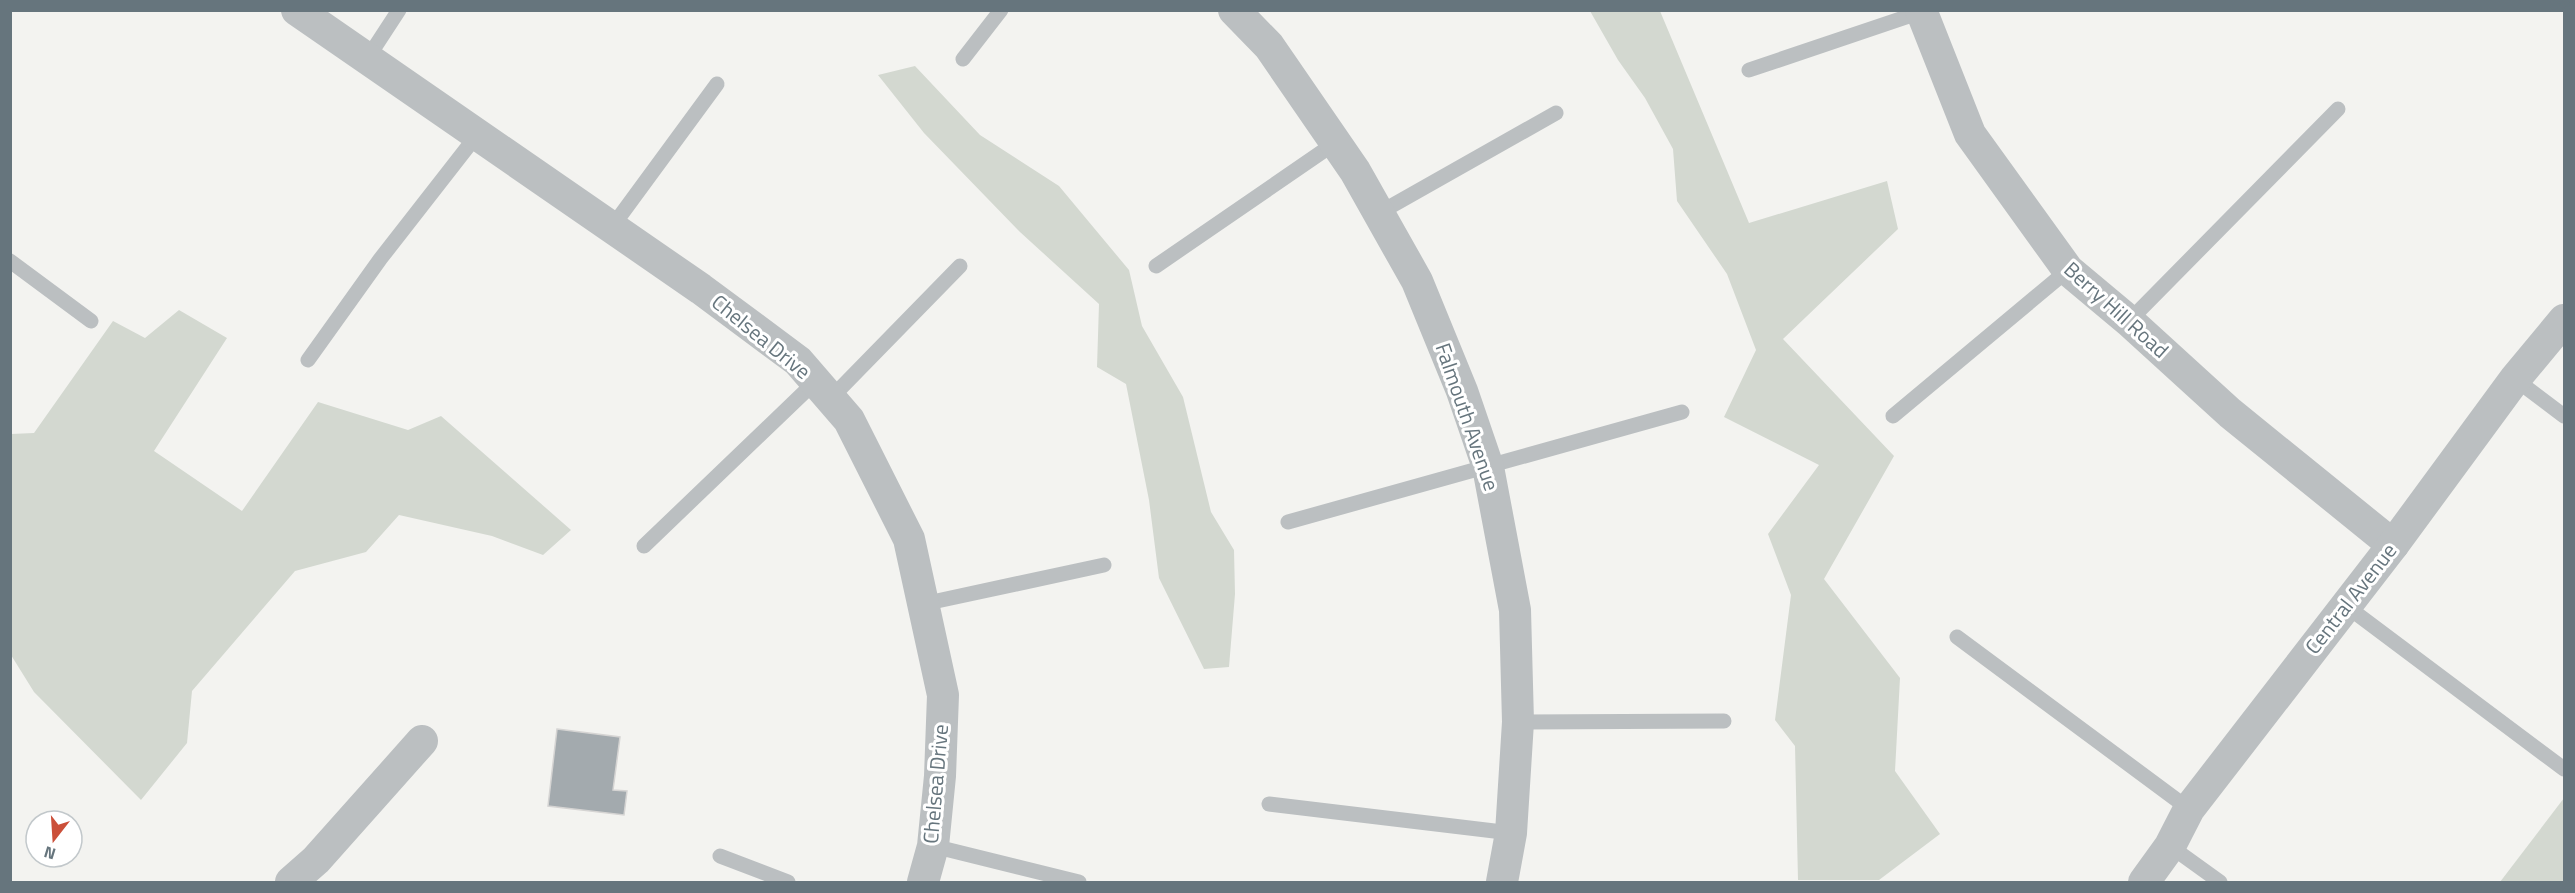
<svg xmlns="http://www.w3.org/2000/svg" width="2575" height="893" viewBox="0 0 2575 893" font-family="'Titillium Web',sans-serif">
<rect width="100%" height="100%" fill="#f3f3f0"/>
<g fill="#d3d8d0">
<path d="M1590,11H1660L1749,223L1887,181L1898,229L1783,339L1894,456L1824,579L1900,678L1895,771L1940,834L1879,880H1798L1795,746L1775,720L1791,595L1768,534L1819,465L1724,417L1756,350L1727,274L1677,201L1673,149L1645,98L1618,60Z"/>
<path d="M915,66L980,135L1059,186L1129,270L1142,326L1183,397L1211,512L1234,550L1235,594L1229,667L1204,669L1159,578L1149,500L1126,384L1097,367L1099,304L1020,232L924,133L878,75Z"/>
<path d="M179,310L227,338L154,451L242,511L318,402L408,430L441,416L571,530L543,555L492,536L399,515L366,552L295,571L192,691L187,743L141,800L34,692L11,655V434L34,433L113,321L145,338Z"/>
<path d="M2564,798V882H2500Z"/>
</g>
<path fill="#a3aaae" stroke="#d5d4d3" stroke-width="1.5" d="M557,729L620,737L613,790L627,791L624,815L548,806Z"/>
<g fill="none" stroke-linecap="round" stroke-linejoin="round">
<g stroke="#bbbfc1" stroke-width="15">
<path d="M367,59L399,10"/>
<path d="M963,59L1001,10"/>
<path d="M1749,70L1921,12"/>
<path d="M1379,213L1556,113"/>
<path d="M612,227L717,84"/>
<path d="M10,261L91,321"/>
<path d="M1156,266L1335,143"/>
<path d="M2129,321L2338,109"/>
<path d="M308,360L381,258L477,135"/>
<path d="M2515,379L2564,416"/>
<path d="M831,398L960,266"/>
<path d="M1893,416L2068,270"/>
<path d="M1288,522L1682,412"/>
<path d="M644,546L816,381"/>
<path d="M923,604L1104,565"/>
<path d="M2345,605L2564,769"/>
<path d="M1957,637L2189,809"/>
<path d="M1518,722L1724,721"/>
<path d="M1269,804L1511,833"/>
<path d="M933,846L1079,882"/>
<path d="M2170,846L2220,882"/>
<path d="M720,856L788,882"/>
</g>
<g stroke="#bbbfc1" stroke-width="32">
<path d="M297,10L701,289L798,361L849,420L909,539L943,695L940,776L933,846L923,882"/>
<path d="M1234,10L1269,46L1355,171L1417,281L1462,391L1488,467L1515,610L1518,722L1511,833L1502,882"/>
<path d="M1921,10L1970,134L2068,270L2129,321L2230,413L2393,545"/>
<path d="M291,882L316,860L422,741"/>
<path d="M2144,882L2170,846L2189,809L2393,545L2515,379L2564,320"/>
</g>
</g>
<g text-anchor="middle" stroke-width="6" stroke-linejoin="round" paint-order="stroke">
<g font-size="21" fill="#66757d" stroke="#fff">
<text transform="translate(2116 310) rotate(42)" y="7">Berry Hill Road</text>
<text transform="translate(761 337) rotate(39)" y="7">Chelsea Drive</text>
<text transform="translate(1467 417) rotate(71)" y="7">Falmouth Avenue</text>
<text transform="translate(2351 599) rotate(-52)" y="7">Central Avenue</text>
<text transform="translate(936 784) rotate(-85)" y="7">Chelsea Drive</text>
</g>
</g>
<rect width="2575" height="893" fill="none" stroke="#66757d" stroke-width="24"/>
<g transform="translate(54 839) rotate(197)"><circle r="28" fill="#ffffff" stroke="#c2c8cb" stroke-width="1.5"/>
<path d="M0-4.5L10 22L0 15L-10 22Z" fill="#cb4f39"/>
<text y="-9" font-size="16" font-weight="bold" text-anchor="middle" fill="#66757d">N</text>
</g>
</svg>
